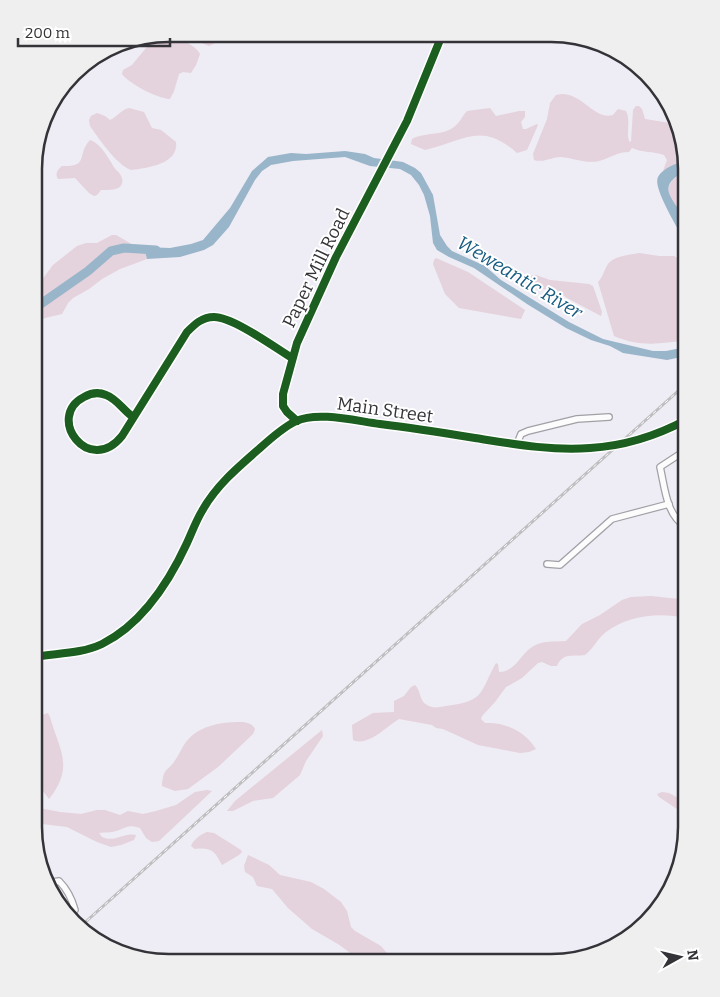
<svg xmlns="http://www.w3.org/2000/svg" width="720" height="997" viewBox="0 0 720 997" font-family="Bitter,serif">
<rect width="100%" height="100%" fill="#eeecf4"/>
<g fill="#e4d2dc">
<path d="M170,34C179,40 195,44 200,54L196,65L191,73L183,72L179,74L174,91L170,99C156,98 130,84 122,74L123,70L132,65L156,36Z"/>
<path d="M181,34H230V36L209,46Z"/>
<path d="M562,94C583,94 594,120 613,115L618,109L626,111C631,121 626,132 629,141L631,142L633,110L636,106H639L642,109L645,119L676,124L684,161L663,171L667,160L664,155C653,151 643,153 632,148L629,152C616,152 611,158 599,161C587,164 573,158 561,157C551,157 544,163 534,160L533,154L547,119L550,103L556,95Z"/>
<path d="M129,108L144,112L152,128L161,130L176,142C179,164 147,168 131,170C116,164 100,140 90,126L89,120L91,116L97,113L105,116L110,120C117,117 122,109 129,108Z"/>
<path d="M490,108L496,116L519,111H525V117L521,122L523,129H526L537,124L538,125L527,150L517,153C481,121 464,141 425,150L411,144L412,139C425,132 443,136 454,127C460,123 462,116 467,111Z"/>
<path d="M90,140C102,144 109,160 116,170C122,174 126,184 118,188C114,190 106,190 101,190L97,195L94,196L89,193L75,178L58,179C55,174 57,170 62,166C90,167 76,155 90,140Z"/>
<path d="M686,171V223C674,201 654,187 686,171Z"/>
<path d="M112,235H116L135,246L144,247L147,259L120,269L102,279L89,289L73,298L68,303L62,314L45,318L35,323V289L53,265L77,246L86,243H97Z"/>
<path d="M639,253L659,256H674C693,266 686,320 686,340C660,344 639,347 614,336L598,282C603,277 604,270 608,264C614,256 630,255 639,253Z"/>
<path d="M436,258L468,272L525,310L521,319L459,308L445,294L433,264L434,260Z"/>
<path d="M536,275L550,280L589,284L593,286L602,312L601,316L567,298L555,289C543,290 532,290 527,277L528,276Z"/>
<path d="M651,596L679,599L686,596V618C660,612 628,615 606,632C598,638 593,649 585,655C572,657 563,652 557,666H551L542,662L538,663L522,678L506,687L495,702L482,716L481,719L485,723C505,722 525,731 536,749L529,752L520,753L478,745L443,729L436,728L432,725L399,719C387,726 368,747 353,740L352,725L373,713L394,712V701L404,696L411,687L415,685C421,690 419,701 427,705C433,709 439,707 446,706C485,701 479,694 496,663L498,664L499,672C515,672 520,655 532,647C543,640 554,642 566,641L582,624L600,615L622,600L631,597Z"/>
<path d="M48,713L50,717C59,750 75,766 49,799L34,779V732L38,719L42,715Z"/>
<path d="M237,722C243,722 252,722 255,729L253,734L218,767L188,789L175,791L162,786C163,767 168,772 176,759C180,753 182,747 186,742C199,726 217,723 237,722Z"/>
<path d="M322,730L323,736L306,761L300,775L273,798L253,801L233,811H227L235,801Z"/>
<path d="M207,790L212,791L159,841L152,842L146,838L140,828C127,824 127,828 116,831C111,833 104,832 99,833L102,837C115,843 123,832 136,835L134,840L121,845L111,847L97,842L67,827L34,823V807L60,812L81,814L97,810H105L120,815L128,811L143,814L156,811L176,805L195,792Z"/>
<path d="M662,792L669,793L686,802V815L659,797L657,794Z"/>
<path d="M207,832L214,833L241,850L242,852L239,855L222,865C215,851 211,847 195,849L191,846C193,840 201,834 207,832Z"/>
<path d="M248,855L269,865L280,875L311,882L324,889L341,902L347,911L351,927L355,931L381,946L395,963H374L353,955L338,944L312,929L288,908L272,889L257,886L253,877L245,872L244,866Z"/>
</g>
<g fill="#99b5ca">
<path d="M345,151L365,154L374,158L403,162L415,168L421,173L433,195L440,235L447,246L452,251L485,266L501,280L569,322L603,339L653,351H666L686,347V356L667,360L623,353L610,346L591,340L566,328L527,304L474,268L449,257L437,250L433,243L430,216L424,195L419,185L411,175L400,169L370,166L345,157L293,161L271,165L262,171L255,180L229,227L213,245L204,250L180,257L147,259L144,247L170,248L191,244L203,240L230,208L252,171L268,157L291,153L306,154Z"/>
<path d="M684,161L686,171C653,187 675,199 685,220C688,227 686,237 686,244C680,231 652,188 658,177C663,168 675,164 684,161Z"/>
</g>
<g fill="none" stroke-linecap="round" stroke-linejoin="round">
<path stroke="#99b5ca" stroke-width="9" d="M35,308L88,271L111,251L124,248L156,250"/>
<g stroke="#a2a0a6" stroke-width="8">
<g id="minor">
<path d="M133,417C123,410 117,399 106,395C99,392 91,393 84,397C45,417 89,477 122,436L187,332C195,324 202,317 214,317C233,317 274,347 292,358"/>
<path d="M297,421L287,412L283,406V394L297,343L336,257L407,121L442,35"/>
<path d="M660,433L686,420"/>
<path d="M517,444L521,434L528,431L577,419L609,417"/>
<path d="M686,527C666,515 665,488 660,467L686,450"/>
<path d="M547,564L560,565L612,519L669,504"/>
<path d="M34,657C62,652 89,653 114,638C148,617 171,578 187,543C192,533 196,522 201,512C215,486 237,467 259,448C271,438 284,425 299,420C326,412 358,421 385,425C451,434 525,452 591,448"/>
<path d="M47,883L59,881C67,889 72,899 75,910L71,914"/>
</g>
</g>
<use href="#minor" stroke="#fcfcfd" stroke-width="5.5"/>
<g stroke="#bebec0" stroke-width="3">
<path id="rail" d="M81,926L686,384"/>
</g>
<use href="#rail" stroke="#fff" stroke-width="1" stroke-dasharray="4" stroke-linecap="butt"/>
<g stroke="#a2a0a6" stroke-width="8" stroke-linecap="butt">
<path id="minor-bridge" d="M591,448L627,442L660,433"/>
</g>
<use href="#minor-bridge" stroke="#fcfcfd" stroke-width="5.5"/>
<g stroke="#fff" stroke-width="11">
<g id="cycleway">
<path d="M133,417C123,410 117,399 106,395C99,392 91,393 84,397C45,417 89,477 122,436L187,332C195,324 202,317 214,317C233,317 274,347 292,358"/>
<path d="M297,421L287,412L283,406V394L297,343L336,257L407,121L442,35"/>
<path d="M34,657C56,653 81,654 102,644C142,624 169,582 187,543C192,532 196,521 202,511C216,486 237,468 259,449C270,439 282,428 296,421C318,411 356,421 380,424C412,428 444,433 475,438C513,444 552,451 590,448C624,446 656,436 686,420"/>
</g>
</g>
<use href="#cycleway" stroke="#1b5e20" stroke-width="8"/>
</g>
<g text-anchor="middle" stroke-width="4" stroke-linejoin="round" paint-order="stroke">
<g font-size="18" fill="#343338" stroke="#fff">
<text transform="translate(316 268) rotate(-64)" y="6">Paper Mill Road</text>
<text transform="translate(385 410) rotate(8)" y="6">Main Street</text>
</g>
<g font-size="19" font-style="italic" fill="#165b80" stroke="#fff">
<text transform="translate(520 277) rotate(31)" y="7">Weweantic River</text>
</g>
</g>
<path d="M0 0H720V997H0ZM169 42H551A127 127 0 0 1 678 169V827A127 127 0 0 1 551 954H169A127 127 0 0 1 42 827V169A127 127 0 0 1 169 42Z" fill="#efefef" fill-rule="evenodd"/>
<path fill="none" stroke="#343338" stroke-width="2.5" d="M169 42H551A127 127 0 0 1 678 169V827A127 127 0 0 1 551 954H169A127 127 0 0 1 42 827V169A127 127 0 0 1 169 42Z"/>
<g transform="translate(680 957) rotate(82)" stroke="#ffffff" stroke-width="4" paint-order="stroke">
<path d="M0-4L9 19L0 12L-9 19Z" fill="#343338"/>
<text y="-8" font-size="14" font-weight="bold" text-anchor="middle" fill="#343338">N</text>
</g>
<path d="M18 38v8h152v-8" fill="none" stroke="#343338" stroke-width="2.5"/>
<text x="25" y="38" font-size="15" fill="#343338" stroke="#ffffff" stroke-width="4" paint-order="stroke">200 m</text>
</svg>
